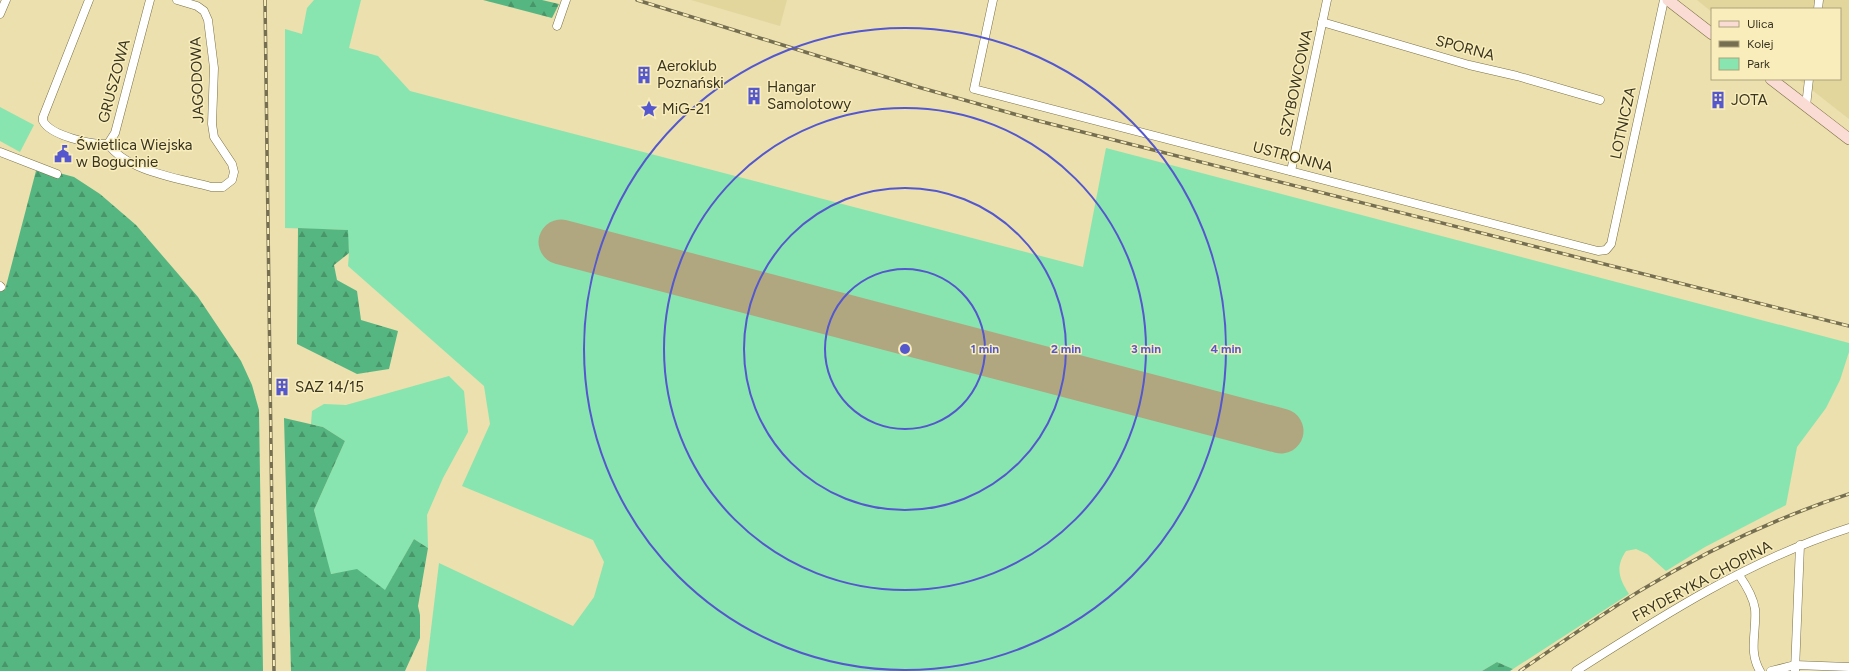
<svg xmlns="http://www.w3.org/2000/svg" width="1849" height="671" viewBox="0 0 1849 671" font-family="Figtree,sans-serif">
<defs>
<pattern id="forest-firs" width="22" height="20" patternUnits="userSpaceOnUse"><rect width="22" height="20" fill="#56b681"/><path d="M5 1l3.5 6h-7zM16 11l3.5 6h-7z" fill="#489569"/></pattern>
</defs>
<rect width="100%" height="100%" fill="#ebe0ae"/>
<g fill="#e2d69c">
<path d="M691,0H787L780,26Z"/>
<path d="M1697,0H1849V119L1798,79H1840V9H1712V12Z"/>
</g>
<g fill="#88e5af">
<path d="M314,0H361L349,48L378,56L410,91L1083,267L1106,148L1849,343V352L1840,380L1826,408L1797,447L1786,505L1705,547L1666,571L1647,554L1636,549L1626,551C1615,567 1619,579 1629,594L1513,669L1497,662L1482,671H426L439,563L573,626L594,597L604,562L593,540L462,486L490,424L484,386L348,266L349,253L347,230L285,228V29L302,34L307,8Z"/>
<path d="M0,107L34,125L20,152L0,141Z"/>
<path d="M449,376L464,391L468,432L443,478L427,515L428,548L414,539L385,591L357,570L330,574L314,510L345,441L323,427L311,424L312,411L324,404L346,405Z"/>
</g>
<g fill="url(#forest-firs)">
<path d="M483,0H542L559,4L552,18Z"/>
<path d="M37,167L74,177L100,194L136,225L198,297L241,361L252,385L259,410L263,671H0V288L5,290Z"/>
<path d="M298,228L348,230L349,253L334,265L337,280L357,291L361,320L398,331L389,369L357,374L297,344Z"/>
<path d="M284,418L323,427L345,441L314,510L331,574L357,569L385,590L414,539L428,548L418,606L420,615V638L405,671H291Z"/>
<path d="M1497,662L1513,669L1510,671H1482Z"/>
</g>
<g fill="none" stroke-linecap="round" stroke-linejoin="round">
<path stroke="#b0a780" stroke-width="45" d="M561,242L1281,431"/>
<g stroke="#7c7144" stroke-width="9">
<g id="minor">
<path d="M89,0L43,117V121C51,136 92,145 108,144L115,133L150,0"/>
<path d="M993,0L974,89L1598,251L1606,250L1611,244L1664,0"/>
<path d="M1818,9L1819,0"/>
<path d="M0,14L6,0"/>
<path d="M1322,22L1469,65L1517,76L1600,100"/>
<path d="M557,26L566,0"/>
<path d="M1806,106L1809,79"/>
<path d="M108,144C128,172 179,178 211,187H223L232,180L234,172L232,164L214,137L212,124L214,68L208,20L204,11L197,6L177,0"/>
<path d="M0,152L57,174"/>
<path d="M1291,171L1327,0"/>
<path d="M0,286L1,287"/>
<path d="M1739,575C1746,585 1753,596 1755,609C1757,631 1748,651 1760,671"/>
<path d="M1576,671C1662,616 1751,559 1849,528"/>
<path d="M1771,671L1795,665L1849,667"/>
<path d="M1795,671L1800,545"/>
</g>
</g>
<g stroke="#7c7144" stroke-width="12">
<g id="secondary">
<path d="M1668,0L1712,34"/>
<path d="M1771,79L1849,139"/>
</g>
</g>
<use href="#minor" stroke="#fff" stroke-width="8"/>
<use href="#secondary" stroke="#fbdcd4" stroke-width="11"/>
<g stroke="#756e51" stroke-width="3.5">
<g id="rail">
<path d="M265,0L274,671"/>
<path d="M637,0L918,87L1039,121L1849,326"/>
<path d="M1520,671C1559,644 1598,617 1638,592C1704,552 1775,518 1849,494"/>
</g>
</g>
<use href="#rail" stroke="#f8edbb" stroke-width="2" stroke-dasharray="6" stroke-linecap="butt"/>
</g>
<g fill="none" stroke="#5457ce" stroke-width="2">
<circle cx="905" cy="349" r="80"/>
<circle cx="905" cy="349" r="161"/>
<circle cx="905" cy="349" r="241"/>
<circle cx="905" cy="349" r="321"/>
</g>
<defs>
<g id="building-bare" transform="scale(1.38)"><path d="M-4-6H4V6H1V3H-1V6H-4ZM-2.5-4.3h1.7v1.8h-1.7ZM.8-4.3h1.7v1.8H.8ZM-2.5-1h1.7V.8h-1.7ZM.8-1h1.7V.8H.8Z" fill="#5457ce" stroke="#f8edbb" stroke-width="2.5" paint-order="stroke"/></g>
<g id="sight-bare" transform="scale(1.38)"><path d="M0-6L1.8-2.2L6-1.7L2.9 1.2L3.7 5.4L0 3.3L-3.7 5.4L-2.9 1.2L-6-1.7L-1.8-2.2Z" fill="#5457ce" stroke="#f8edbb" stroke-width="2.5" paint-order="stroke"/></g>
<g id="civic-bare" transform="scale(1.38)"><path d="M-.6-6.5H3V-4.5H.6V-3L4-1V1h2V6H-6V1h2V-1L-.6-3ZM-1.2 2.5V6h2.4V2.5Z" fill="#5457ce" stroke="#f8edbb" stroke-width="2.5" paint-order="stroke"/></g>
</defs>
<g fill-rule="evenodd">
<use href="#building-bare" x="644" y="75"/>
<use href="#building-bare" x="754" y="96"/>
<use href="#building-bare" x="1718" y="100"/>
<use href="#sight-bare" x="649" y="109"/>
<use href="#civic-bare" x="63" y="154"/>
<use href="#building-bare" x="282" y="387"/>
</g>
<g text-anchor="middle" stroke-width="3" stroke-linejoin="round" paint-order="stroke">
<g font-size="15" fill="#393421" stroke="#f8edbb">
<text transform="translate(1465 48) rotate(15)" y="5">SPORNA</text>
<text transform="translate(197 80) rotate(-92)" y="5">JAGODOWA</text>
<text transform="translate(114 81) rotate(-75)" y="5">GRUSZOWA</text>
<text transform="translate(1296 83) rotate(-78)" y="5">SZYBOWCOWA</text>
<text transform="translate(1623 123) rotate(-78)" y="5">LOTNICZA</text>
<text transform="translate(1293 157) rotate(15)" y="5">USTRONNA</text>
<text transform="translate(1702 581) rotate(-28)" y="5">FRYDERYKA CHOPINA</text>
</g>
<g font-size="15" fill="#393421" stroke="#f8edbb" text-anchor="start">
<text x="657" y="71">Aeroklub<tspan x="657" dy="17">Poznański</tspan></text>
<text x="767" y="92">Hangar<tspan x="767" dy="17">Samolotowy</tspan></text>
<text x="1731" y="105">JOTA</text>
<text x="662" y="114">MiG-21</text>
<text x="76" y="150">Świetlica Wiejska<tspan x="76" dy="17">w Bogucinie</tspan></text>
<text x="295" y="392">SAZ 14/15</text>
</g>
</g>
<circle cx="905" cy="349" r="6" fill="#5457ce" stroke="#f8edbb" stroke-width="2"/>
<g font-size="12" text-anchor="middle" font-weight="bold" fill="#5457ce" stroke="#f8edbb" stroke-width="3" stroke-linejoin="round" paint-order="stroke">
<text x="985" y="353">1 min</text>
<text x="1066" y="353">2 min</text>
<text x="1146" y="353">3 min</text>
<text x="1226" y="353">4 min</text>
</g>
<rect x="1711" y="8" width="130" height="72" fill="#f8edbb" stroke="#aca37d"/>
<rect x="1719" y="21" width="20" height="6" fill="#fbdcd4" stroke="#aca37d"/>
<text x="1747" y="28" font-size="12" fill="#393421">Ulica</text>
<rect x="1719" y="41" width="20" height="6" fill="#756e51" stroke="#aca37d"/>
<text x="1747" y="48" font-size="12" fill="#393421">Kolej</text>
<rect x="1719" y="58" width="20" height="12" fill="#88e5af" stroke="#aca37d"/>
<text x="1747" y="68" font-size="12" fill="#393421">Park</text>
</svg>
